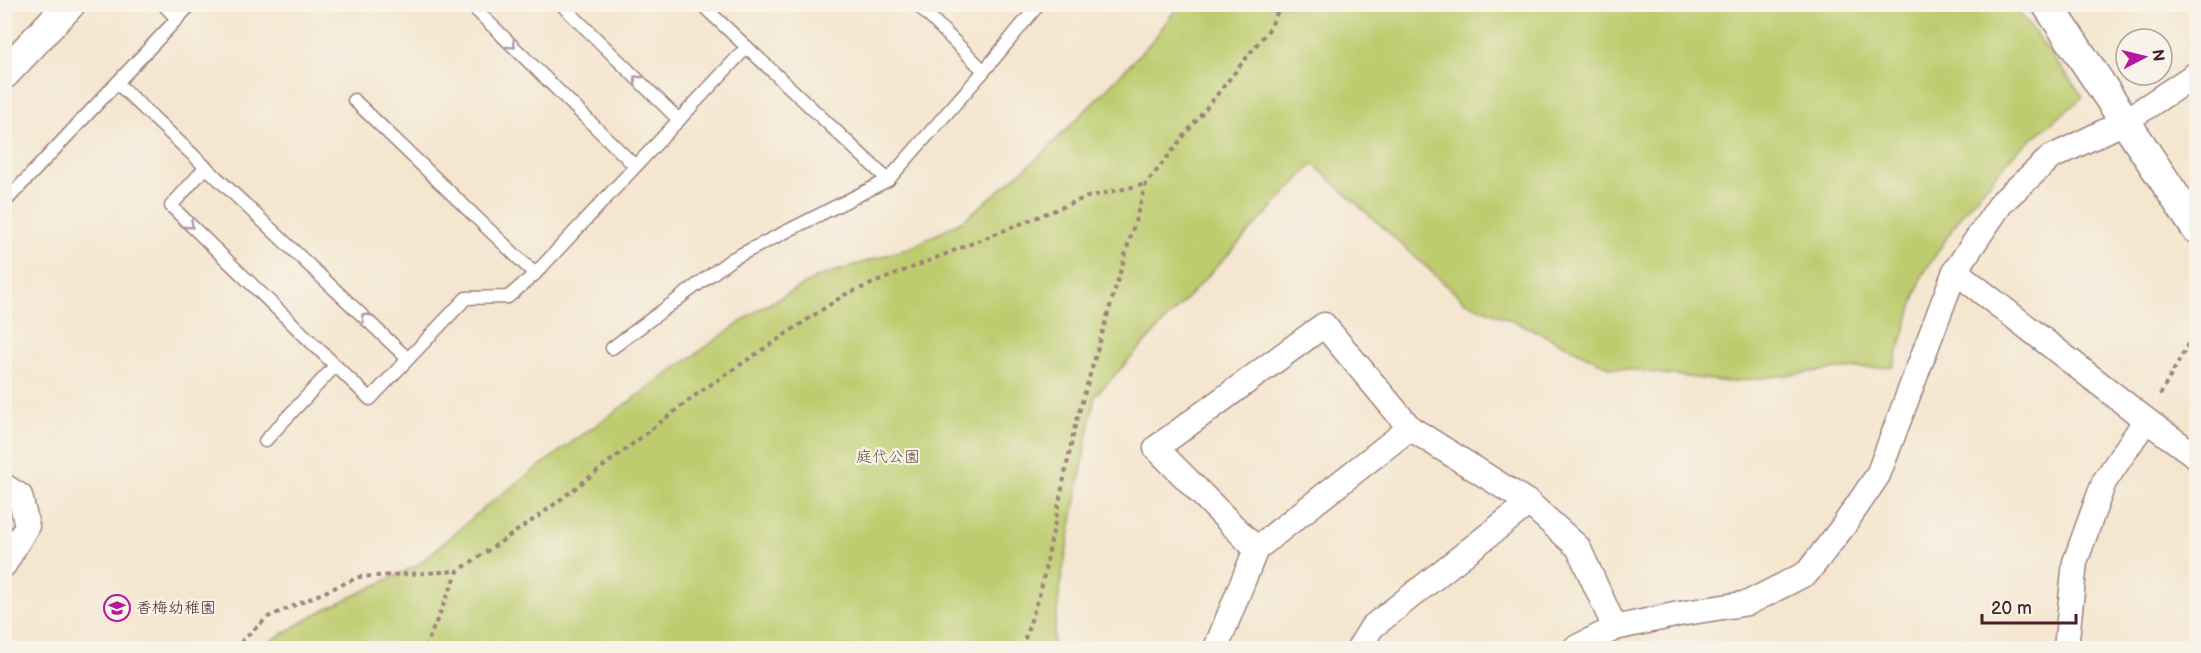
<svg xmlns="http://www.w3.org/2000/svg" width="2201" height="653" viewBox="0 0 2201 653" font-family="'Balsamiq Sans','Klee One',sans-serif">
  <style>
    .green { fill: #bdcc6e; stroke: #84764c; stroke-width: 1.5 }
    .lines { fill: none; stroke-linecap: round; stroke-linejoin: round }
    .service-casing { stroke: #9f827d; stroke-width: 15 }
    .minor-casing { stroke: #9f827d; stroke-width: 27 }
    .tertiary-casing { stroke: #9f827d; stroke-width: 33 }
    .path { stroke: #9f827d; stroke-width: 4; stroke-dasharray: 4.5 4.5; stroke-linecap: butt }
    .service { stroke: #fff; stroke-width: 12 }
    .minor { stroke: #fff; stroke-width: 24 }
    .tertiary { stroke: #fff; stroke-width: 30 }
    .oneway { stroke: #ae9aa0 }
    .labels { text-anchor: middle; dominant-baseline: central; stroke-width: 4.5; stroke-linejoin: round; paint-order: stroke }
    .park-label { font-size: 16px; fill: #674a3c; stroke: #f7f3e8 }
    .poi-label { font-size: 16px; fill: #4a1f2b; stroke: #f7f3e8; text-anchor: start }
  </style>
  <rect width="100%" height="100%" fill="#f7f3e8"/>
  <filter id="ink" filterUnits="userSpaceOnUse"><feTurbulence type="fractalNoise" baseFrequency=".0167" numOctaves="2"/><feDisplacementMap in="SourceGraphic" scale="12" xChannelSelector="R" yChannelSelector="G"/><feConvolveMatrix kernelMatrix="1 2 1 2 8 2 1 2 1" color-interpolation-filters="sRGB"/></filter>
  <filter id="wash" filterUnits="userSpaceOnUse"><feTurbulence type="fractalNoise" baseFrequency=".008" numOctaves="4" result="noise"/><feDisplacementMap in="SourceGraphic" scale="24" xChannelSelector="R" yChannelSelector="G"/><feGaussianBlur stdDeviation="1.35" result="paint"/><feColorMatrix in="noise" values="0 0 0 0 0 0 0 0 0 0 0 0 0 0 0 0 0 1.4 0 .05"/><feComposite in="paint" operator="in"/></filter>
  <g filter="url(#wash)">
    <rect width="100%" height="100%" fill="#f4e6cf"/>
    <path class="green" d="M1179 5H2014L2083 97 2015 153 1962 214 1922 276 1893 367 1837 369 1728 382 1609 367 1532 329 1464 301 1313 164 1095 396 1062 575 1052 648H259L320 612 418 565 485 507 564 448 758 310 818 277 912 247 965 219 1039 157 1103 93 1153 40Z"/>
  </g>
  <g filter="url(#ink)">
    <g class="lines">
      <defs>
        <g id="service">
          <path d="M163 4 177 19"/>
          <path d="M470 4 635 166"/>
          <path d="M561 4 679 120"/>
          <path d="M701 4 888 180 984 71"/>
          <path d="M917 4 984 71 1039 4"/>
          <path d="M117 83 407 358"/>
          <path d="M354 100 535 274"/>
          <path d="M206 167 171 206 370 399 466 298 508 297 535 274 747 47"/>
          <path d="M4 203 191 4"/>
          <path d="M612 348 732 259 888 180"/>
          <path d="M265 441 335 366"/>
        </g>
        <g id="minor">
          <path d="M1955 271 2146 420 2196 456"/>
          <path d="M4 486 20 496 27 526 4 565"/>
          <path d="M1256 549 1156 448 1324 325 1410 428 1529 503 1578 547 1615 628"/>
          <path d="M1216 648 1256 549 1410 428"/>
          <path d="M1359 648 1372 627 1529 503"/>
          <path d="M1575 648 1615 628 1679 614 1748 603 1807 573 1842 528 1878 475 1955 271 2002 202 2050 158 2124 122 2196 74"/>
          <path d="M2066 648 2075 562 2104 482 2146 420"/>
        </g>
        <g id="tertiary">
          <path d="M2047 4 2196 228"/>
          <path d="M4 74 70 4"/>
        </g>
      </defs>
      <use href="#service" class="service-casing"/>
      <use href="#minor" class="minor-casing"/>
      <use href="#tertiary" class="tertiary-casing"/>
      <g class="path">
        <path d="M2160 395 2196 330"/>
        <path d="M234 648 268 617 359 577 458 571"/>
        <path d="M425 648 458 571 543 513 701 391 844 295 1087 197 1146 184"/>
        <path d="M1022 648 1041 589 1075 426 1146 184 1270 28 1281 4"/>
      </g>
      <use href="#service" class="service"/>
      <use href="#minor" class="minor"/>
      <use href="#tertiary" class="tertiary"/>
    </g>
    <defs><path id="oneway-chevron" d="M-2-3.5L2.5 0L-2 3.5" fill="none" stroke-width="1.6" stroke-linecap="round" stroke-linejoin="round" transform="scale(1.5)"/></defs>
    <g class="oneway">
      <use href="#oneway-chevron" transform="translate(512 45) rotate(44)"/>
      <use href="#oneway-chevron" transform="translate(637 79) rotate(-136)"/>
      <use href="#oneway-chevron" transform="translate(190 225) rotate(44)"/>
      <use href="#oneway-chevron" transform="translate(365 317) rotate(-137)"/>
    </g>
  </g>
  <defs>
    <symbol id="school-ring" viewBox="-11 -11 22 22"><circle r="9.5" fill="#f7f3e8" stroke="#b5179e" stroke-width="1.5"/><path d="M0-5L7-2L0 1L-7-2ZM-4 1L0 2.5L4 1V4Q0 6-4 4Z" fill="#b5179e"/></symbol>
  </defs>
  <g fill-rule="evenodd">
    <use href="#school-ring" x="102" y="593" width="30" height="30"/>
  </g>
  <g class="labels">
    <g class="park-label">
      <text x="888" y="457">庭代公園</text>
    </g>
    <g class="poi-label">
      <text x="136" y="608">香梅幼稚園</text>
    </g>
  </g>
  <rect width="2201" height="653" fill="none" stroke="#f7f3e8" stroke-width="24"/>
  <g transform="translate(2144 57) rotate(83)"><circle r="28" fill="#f7f3e8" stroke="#b29e9c" stroke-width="1.5"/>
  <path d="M0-4.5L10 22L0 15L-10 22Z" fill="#b5179e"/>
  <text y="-9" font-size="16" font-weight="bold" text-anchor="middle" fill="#4a1f2b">N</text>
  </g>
  <path d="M1982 614v9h94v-9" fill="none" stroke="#4a1f2b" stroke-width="3"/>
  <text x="1991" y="614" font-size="18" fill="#4a1f2b" stroke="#f7f3e8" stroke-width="4.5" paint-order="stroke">20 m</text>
</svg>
